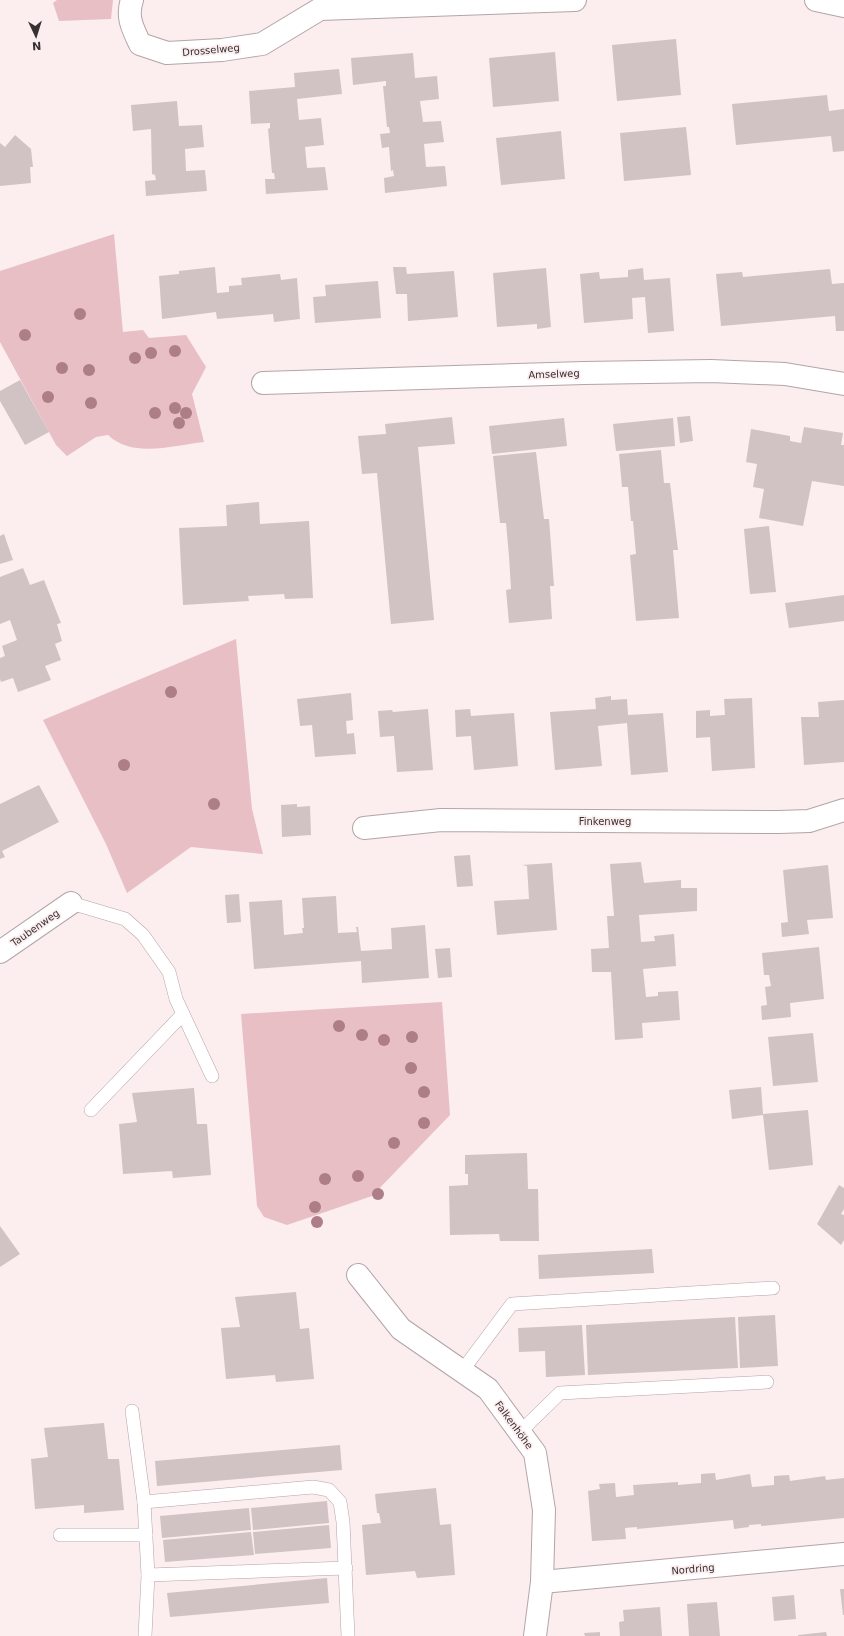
<svg xmlns="http://www.w3.org/2000/svg" width="844" height="1636" viewBox="0 0 844 1636" font-family="'DejaVu Sans',sans-serif">
  <style>
    .green { fill: #e8bfc4 }
    .building { fill: #d1c2c4 }
    .lines { fill: none; stroke-linecap: round; stroke-linejoin: round }
    .lane-casing { stroke: #b3a5a7; stroke-width: 14 }
    .street-casing { stroke: #b3a5a7; stroke-width: 24 }
    .lane { stroke: #fff; stroke-width: 13 }
    .street { stroke: #fff; stroke-width: 22 }
    .tree { fill: #ad7d88 }
    .labels { text-anchor: middle; dominant-baseline: central; stroke-width: 3.5; stroke-linejoin: round; paint-order: stroke }
    .street-label { font-size: 10px; fill: #373132; stroke: #fcedef }
  </style>
  <rect width="100%" height="100%" fill="#fcedef"/>
  <g class="green">
    <path d="M57 0H113L111 19 59 21 53 3Z"/>
    <path d="M114 234 123 332 143 330 149 338 186 335 206 367 192 394 204 442C174 445 133 459 108 435L96 437 67 456 56 445 0 342V271Z"/>
    <path d="M236 639 252 809 263 854 191 847 127 893 106 844 43 720Z"/>
    <path d="M442 1002 450 1115 372 1196 287 1225 264 1217 257 1206 241 1014Z"/>
  </g>
  <g class="building">
    <path d="M676 39 681 95 617 101 612 45Z"/>
    <path d="M555 52 559 101 493 107 489 58Z"/>
    <path d="M413 53 415 78 437 76 439 99 420 101 423 122 441 121 444 142 424 144 426 167 445 166 447 186 385 193 384 178 394 176 393 170 391 171 389 147 382 148 380 134 390 133 389 127H387L383 86H386V81L353 85 351 58Z"/>
    <path d="M339 69 342 94 297 99 299 120 321 118 324 145 305 147 307 168 325 167 328 190 266 194 265 179H275L274 173H272L268 129 270 128V123L251 124 249 91 295 87 294 73Z"/>
    <path d="M827 95 829 111 844 109V151L833 152 831 136 736 145 732 104Z"/>
    <path d="M177 101 179 126 202 125 204 147 185 149 186 171 205 170 207 191 146 196 145 181 156 180 155 175 152 174 151 129 133 131 131 105Z"/>
    <path d="M686 127 691 175 624 181 620 133Z"/>
    <path d="M561 131 565 179 501 185 496 138Z"/>
    <path d="M15 135 31 149 33 167H30L31 183 0 186V143L5 147Z"/>
    <path d="M215 267 217 293 229 292V286L242 285 241 278 280 274 281 280 297 278 300 319 274 322 273 314 217 319 216 312 162 319 159 276 179 274V271Z"/>
    <path d="M393 267H406L407 274 454 271 458 317 408 321 407 294H396Z"/>
    <path d="M546 268 551 327 537 329V324L497 327 493 273Z"/>
    <path d="M643 268 644 280 670 278 674 331 648 333 645 297 632 298 633 319 584 323 580 274 599 272 600 279 628 277V270Z"/>
    <path d="M830 269 832 284 844 283V331H836L835 316 721 326 716 274 742 272 743 277Z"/>
    <path d="M378 281 381 318 315 323 313 297 326 296 325 285Z"/>
    <path d="M20 380 49 432 25 445 0 401V391Z"/>
    <path d="M690 416 693 441 680 443 677 417Z"/>
    <path d="M452 417 455 444 418 447 434 620 391 624 377 473 362 474 358 436 386 434 385 424Z"/>
    <path d="M564 418 567 446 492 454 489 426Z"/>
    <path d="M673 418 675 446 616 451 613 424Z"/>
    <path d="M804 427 843 433 841 445H844V486L812 481 803 526 759 518 764 489 753 487 757 464 746 462 751 429 790 436V441L801 443Z"/>
    <path d="M661 450 664 483H670L678 550H673L679 618 636 621 630 555 636 554 633 521H631L628 487H622L619 454Z"/>
    <path d="M536 452 544 519H549L554 586H550L552 619 509 623 506 590 511 589 509 556 506 523H500L493 456Z"/>
    <path d="M259 502 260 524 309 521 313 598 285 599 284 594 248 596 249 601 183 605 179 528 227 526 226 505Z"/>
    <path d="M769 526 776 592 750 594 744 529Z"/>
    <path d="M4 534 13 560 0 564V536Z"/>
    <path d="M23 568 30 585 44 580 61 623 57 624 62 641 55 644 61 660 45 666 51 680 18 692 13 678 1 682 0 679V658L5 656 2 646 17 640 10 620 0 624V577Z"/>
    <path d="M844 595V621L789 628 785 603Z"/>
    <path d="M351 693 353 720 346 721 347 734 354 733 356 754 315 757 312 725 300 726 297 699Z"/>
    <path d="M611 696V700L627 699 628 715 663 713 668 772 631 775 627 723 598 726 602 766 555 770 550 712 596 709 595 698Z"/>
    <path d="M752 698 755 768 712 771 710 737 696 738V711L710 710V716L725 715 724 699Z"/>
    <path d="M844 700V762L804 765 801 717H819L818 702Z"/>
    <path d="M428 709 433 770 397 772 394 736 380 737 378 711 392 710 393 712Z"/>
    <path d="M470 709 471 716 514 713 518 766 474 770 471 736 456 737 455 710Z"/>
    <path d="M39 785 59 822 2 851 5 857 0 859V804Z"/>
    <path d="M297 804V807L310 806 311 835 282 837 281 805Z"/>
    <path d="M470 855 473 886 457 887 454 856Z"/>
    <path d="M641 862 644 883 681 880V888H697V911L639 915 641 942 655 941 654 936 674 934 676 966 643 969 646 997 658 996V992L678 991 680 1020 642 1023 643 1038 615 1040 611 972H592L591 949 609 948 607 916H614L610 864Z"/>
    <path d="M552 863 557 930 497 935 494 901 529 899 527 866 522 865Z"/>
    <path d="M828 865 833 918 807 920 809 934 782 937 781 923 788 922 783 870Z"/>
    <path d="M239 894 241 922 227 923 225 895Z"/>
    <path d="M336 896 338 933 357 932 356 927H358L361 951 392 949 391 928 425 925 429 978 362 983 361 961 254 969 249 902 282 900 284 935 303 933 302 928H304L302 898Z"/>
    <path d="M819 947 824 999 790 1003 791 1017 762 1020 761 1006 767 1005 765 987 771 986 769 975H764L762 953Z"/>
    <path d="M450 948 452 977 438 978 435 949Z"/>
    <path d="M813 1033 818 1082 773 1086 768 1037Z"/>
    <path d="M761 1087 763 1114 808 1110 813 1165 769 1170 763 1115 732 1119 729 1090Z"/>
    <path d="M194 1088 197 1124H207L211 1175 173 1178 172 1171 123 1174 119 1124 137 1122 132 1093Z"/>
    <path d="M527 1153 528 1189H538L539 1241H500L499 1234 450 1235 449 1186 468 1185V1174H465V1155Z"/>
    <path d="M839 1185 844 1188V1209L841 1214 844 1215V1240L841 1245 817 1224Z"/>
    <path d="M0 1226 20 1254 0 1267Z"/>
    <path d="M652 1249 654 1273 539 1279 538 1255Z"/>
    <path d="M296 1292 300 1329 309 1328 314 1379 276 1382 275 1375 226 1379 221 1328 240 1327 235 1297Z"/>
    <path d="M775 1315 778 1366 740 1368 738 1317Z"/>
    <path d="M735 1317 738 1368 588 1375 586 1325Z"/>
    <path d="M582 1325 585 1375 546 1377 545 1351 519 1352 518 1328Z"/>
    <path d="M104 1423 108 1459H119L124 1510 84 1513V1505L35 1509 31 1459 48 1457 44 1428Z"/>
    <path d="M340 1445 342 1470 157 1486 155 1461Z"/>
    <path d="M715 1473 716 1480 750 1474 752 1487 774 1485V1476L789 1475 790 1481 825 1476 826 1480 844 1478V1518L761 1526V1524L749 1525V1527L734 1529 733 1520 637 1529V1527L625 1528 626 1539 592 1541 588 1491 600 1489 599 1484 615 1483 616 1497 634 1495 633 1485 678 1482V1485L701 1483V1474Z"/>
    <path d="M436 1488 440 1525 451 1524 455 1575 417 1578 415 1571 366 1575 362 1525 381 1523 379 1513H377L375 1494Z"/>
    <path d="M327 1501 329 1523 253 1530 251 1508Z"/>
    <path d="M249 1508 251 1530 162 1538 160 1516Z"/>
    <path d="M329 1525 331 1548 255 1554 253 1532Z"/>
    <path d="M251 1532 254 1555 165 1562 163 1540Z"/>
    <path d="M327 1578 329 1603 170 1617 167 1593Z"/>
    <path d="M840 1589H844V1615H843Z"/>
    <path d="M794 1595 796 1619 774 1621 772 1597Z"/>
    <path d="M717 1602 720 1636H689L687 1604Z"/>
    <path d="M660 1607 662 1636H620L619 1622 624 1621 623 1610Z"/>
    <path d="M600 1632V1636H585L584 1633Z"/>
    <path d="M826 1632 827 1636H798V1635Z"/>
  </g>
  <g class="lines">
    <defs>
      <g id="lane">
        <path d="M71 903 125 919 143 935 169 972 176 999 212 1076"/>
        <path d="M91 1110 183 1014"/>
        <path d="M462 1371 512 1304 773 1288"/>
        <path d="M132 1411 144 1502 313 1487 329 1490 340 1502 343 1522 348 1636"/>
        <path d="M520 1432 560 1393 767 1382"/>
        <path d="M144 1502 148 1575"/>
        <path d="M60 1535H146"/>
        <path d="M145 1636 148 1575 346 1568"/>
      </g>
      <g id="street">
        <path d="M132 0C126 17 133 29 140 44L167 53 222 50 262 44 320 9 575 0"/>
        <path d="M816 0 844 6"/>
        <path d="M263 383 584 373 711 371 785 374 844 384"/>
        <path d="M364 828 441 820 779 822 809 821 844 810"/>
        <path d="M0 952 71 903"/>
        <path d="M358 1275 401 1329 488 1389 535 1453 544 1510 542 1582 535 1636"/>
        <path d="M542 1582 844 1554"/>
      </g>
    </defs>
    <use href="#lane" class="lane-casing"/>
    <use href="#street" class="street-casing"/>
    <use href="#lane" class="lane"/>
    <use href="#street" class="street"/>
  </g>
  <g class="tree">
    <circle cx="80" cy="314" r="6"/>
    <circle cx="25" cy="335" r="6"/>
    <circle cx="175" cy="351" r="6"/>
    <circle cx="151" cy="353" r="6"/>
    <circle cx="135" cy="358" r="6"/>
    <circle cx="62" cy="368" r="6"/>
    <circle cx="89" cy="370" r="6"/>
    <circle cx="48" cy="397" r="6"/>
    <circle cx="91" cy="403" r="6"/>
    <circle cx="175" cy="408" r="6"/>
    <circle cx="155" cy="413" r="6"/>
    <circle cx="186" cy="413" r="6"/>
    <circle cx="179" cy="423" r="6"/>
    <circle cx="171" cy="692" r="6"/>
    <circle cx="124" cy="765" r="6"/>
    <circle cx="214" cy="804" r="6"/>
    <circle cx="339" cy="1026" r="6"/>
    <circle cx="362" cy="1035" r="6"/>
    <circle cx="412" cy="1037" r="6"/>
    <circle cx="384" cy="1040" r="6"/>
    <circle cx="411" cy="1068" r="6"/>
    <circle cx="424" cy="1092" r="6"/>
    <circle cx="424" cy="1123" r="6"/>
    <circle cx="394" cy="1143" r="6"/>
    <circle cx="358" cy="1176" r="6"/>
    <circle cx="325" cy="1179" r="6"/>
    <circle cx="378" cy="1194" r="6"/>
    <circle cx="315" cy="1207" r="6"/>
    <circle cx="317" cy="1222" r="6"/>
  </g>
  <g class="labels">
    <g class="street-label">
      <text transform="translate(211 50) rotate(-5)">Drosselweg</text>
      <text transform="translate(554 374) rotate(-2)">Amselweg</text>
      <text x="605" y="821">Finkenweg</text>
      <text transform="translate(35 928) rotate(-35)">Taubenweg</text>
      <text transform="translate(514 1425) rotate(54)">Falkenhöhe</text>
      <text transform="translate(693 1569) rotate(-5)">Nordring</text>
    </g>
  </g>
  <g transform="translate(36 36) rotate(176)" stroke="#fcedef" stroke-width="3" paint-order="stroke">
  <path d="M0-3L7 15L0 10L-7 15Z" fill="#373132"/>
  <text y="-6" font-size="11" font-weight="bold" text-anchor="middle" fill="#373132">N</text>
  </g>
</svg>
